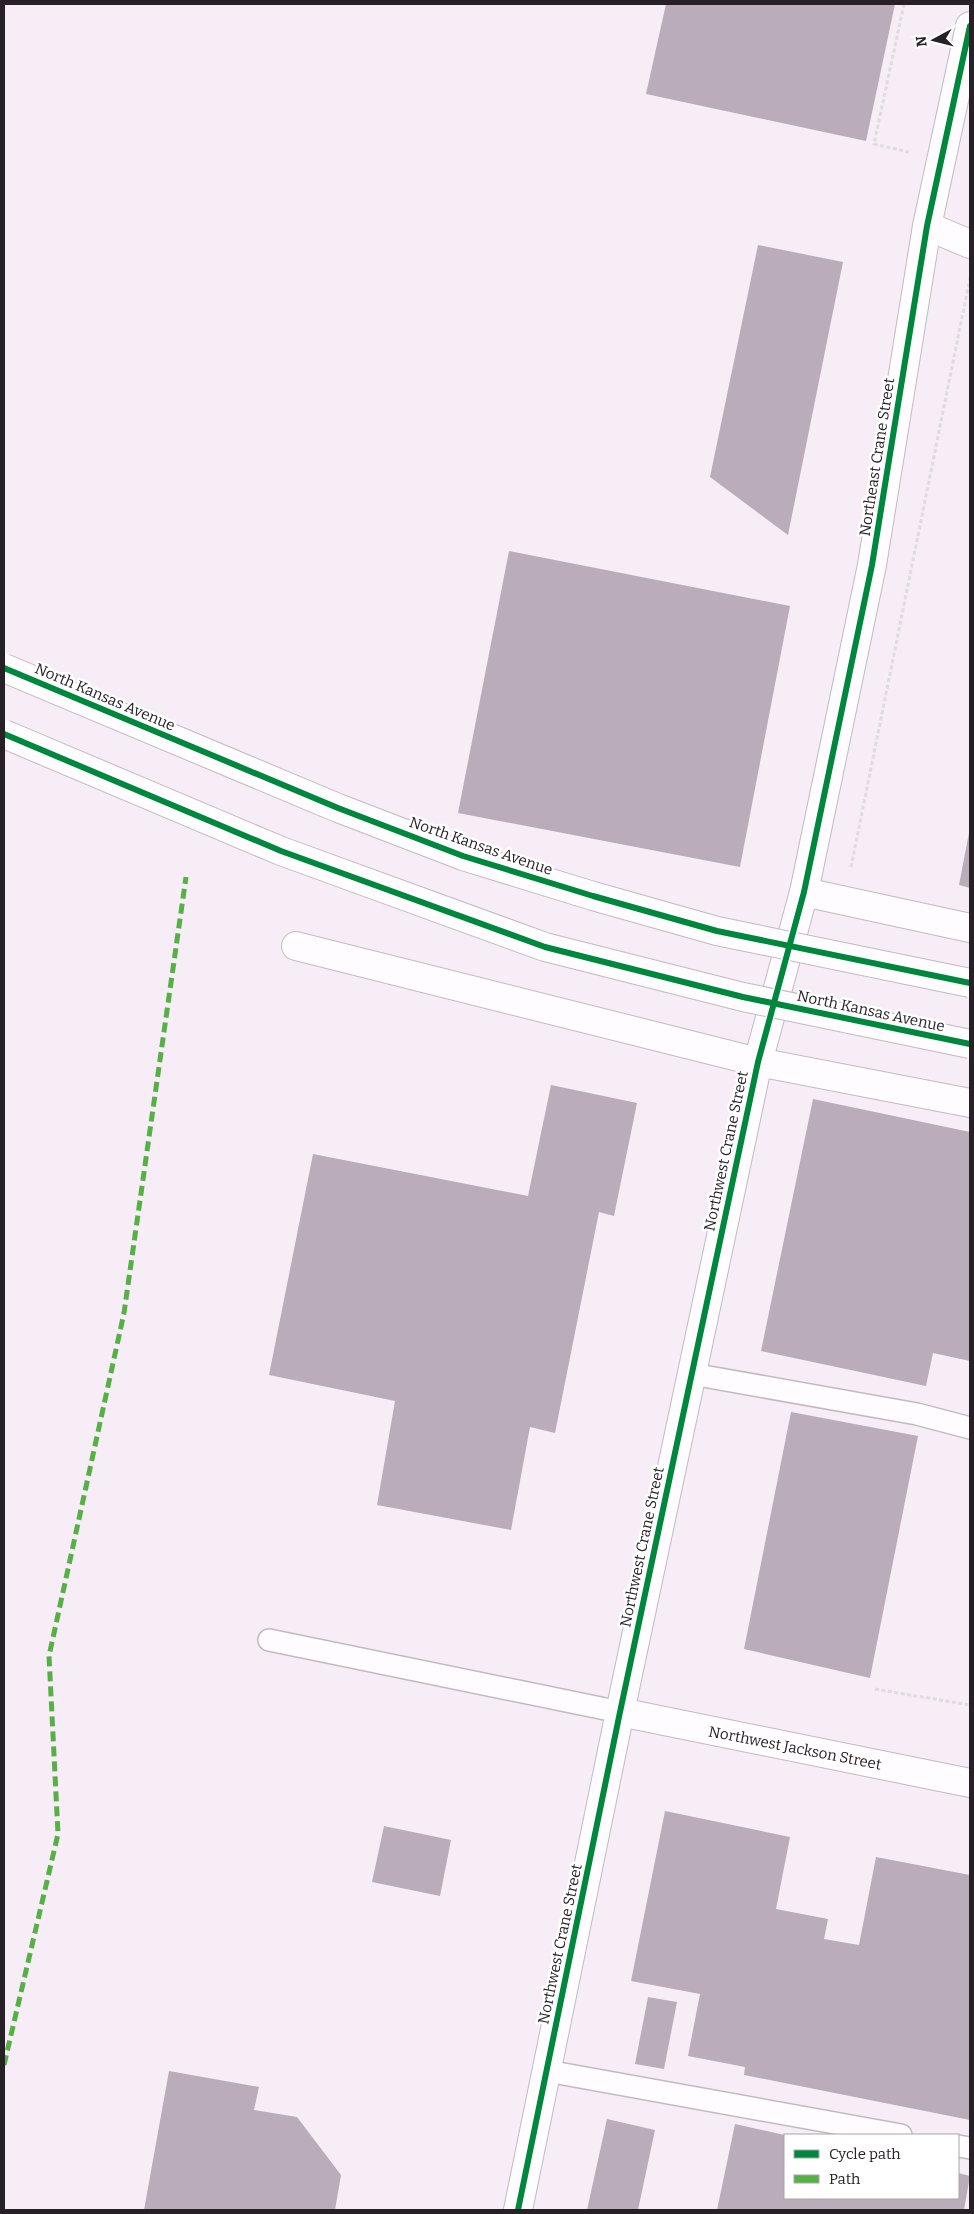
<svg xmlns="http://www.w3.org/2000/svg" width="974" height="2214" viewBox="0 0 974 2214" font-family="Bitter,serif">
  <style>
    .building { fill: #baadb9 }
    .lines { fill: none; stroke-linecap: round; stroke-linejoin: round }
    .service-casing { stroke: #c2bac1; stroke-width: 24 }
    .minor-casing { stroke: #c2bac1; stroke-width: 30 }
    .path { stroke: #dfdcdf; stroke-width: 3; stroke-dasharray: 4 2.5; stroke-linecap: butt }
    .service { stroke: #fefcfe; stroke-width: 21 }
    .minor { stroke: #fefcfe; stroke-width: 28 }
    .secondary-bridge-casing { stroke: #c2bac1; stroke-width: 30; stroke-linecap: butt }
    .secondary-bridge { stroke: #fefcfe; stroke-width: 28 }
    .quiet { stroke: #56b145; stroke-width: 5; stroke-dasharray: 10 5; stroke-linecap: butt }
    .cycleway-casing { stroke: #fff; stroke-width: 9 }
    .cycleway { stroke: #00873e; stroke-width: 6 }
    .labels { text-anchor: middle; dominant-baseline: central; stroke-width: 5; stroke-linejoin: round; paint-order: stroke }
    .street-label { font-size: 15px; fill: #272026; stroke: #fff }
  </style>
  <rect width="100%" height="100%" fill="#f7edf6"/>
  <g class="building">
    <path d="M666 4H895L866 141 646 94Z"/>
    <path d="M758 245 843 262 788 535 710 477Z"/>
    <path d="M509 551 790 606 740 867 458 813Z"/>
    <path d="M969 833H970V888L959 885Z"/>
    <path d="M551 1085 637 1103 614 1216 599 1212 555 1433 530 1427 511 1530 377 1505 395 1401 269 1375 313 1154 528 1196Z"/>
    <path d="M813 1099 970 1132V1361L933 1353 926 1386 761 1351Z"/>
    <path d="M791 1412 918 1436 870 1678 744 1649Z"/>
    <path d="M665 1811 790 1837 776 1909 828 1919 824 1939 859 1945 876 1857 970 1875V2120L744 2075 745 2067 688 2056 700 1994 631 1981Z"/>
    <path d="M384 1826 451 1840 440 1896 372 1882Z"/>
    <path d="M648 1997 677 2002 664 2069 635 2064Z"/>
    <path d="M169 2071 259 2087 254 2110 297 2117 341 2175 335 2210H144Z"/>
    <path d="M607 2119 655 2130 638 2210H587Z"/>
    <path d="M735 2124 785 2135V2198H958V2173L970 2176 964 2210H717Z"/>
  </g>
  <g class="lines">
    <defs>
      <g id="service">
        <path d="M692 1374 917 1414 970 1428"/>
        <path d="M269 1640 620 1712"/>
        <path d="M547 2071 901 2135"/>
        <path d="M958 2146 970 2148"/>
      </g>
      <g id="minor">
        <path d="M927 226 970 244"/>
        <path d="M804 892 970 928"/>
        <path d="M296 946 758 1062 970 1103"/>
        <path d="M620 1712 970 1783"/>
        <path d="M518 2210 620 1712 758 1062 804 892 872 565 927 226 970 26"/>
      </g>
    </defs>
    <use href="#service" class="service-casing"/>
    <use href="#minor" class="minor-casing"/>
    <g class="path">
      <path d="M904 4 874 144 909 152"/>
      <path d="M851 867 970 278"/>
      <path d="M875 1689 970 1705"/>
    </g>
    <use href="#service" class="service"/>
    <use href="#minor" class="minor"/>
    <defs>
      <g id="secondary-bridge">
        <path d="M4 668 338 808 463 856 593 896 717 931 970 983"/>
        <path d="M4 734 281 851 545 947 743 997 970 1044"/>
      </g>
    </defs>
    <use href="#secondary-bridge" class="secondary-bridge-casing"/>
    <use href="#secondary-bridge" class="secondary-bridge"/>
    <path class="quiet" d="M4 2065 58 1834 49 1656 124 1313 186 877"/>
    <defs>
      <g id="cycleway">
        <path d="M4 668 338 808 463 856 593 896 717 931 970 983"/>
        <path d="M4 734 281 851 545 947 743 997 970 1044"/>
        <path d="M518 2210 620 1712 758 1062 804 892 872 565 927 226 970 26"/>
      </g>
    </defs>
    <use href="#cycleway" class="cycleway-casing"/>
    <use href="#cycleway" class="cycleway"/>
  </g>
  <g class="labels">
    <g class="street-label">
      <text transform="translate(877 457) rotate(-81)">Northeast Crane Street</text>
      <text transform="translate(105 697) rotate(23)">North Kansas Avenue</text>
      <text transform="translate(481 846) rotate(19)">North Kansas Avenue</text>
      <text transform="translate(871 1011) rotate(12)">North Kansas Avenue</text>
      <text transform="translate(726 1151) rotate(-78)">Northwest Crane Street</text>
      <text transform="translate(642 1547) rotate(-78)">Northwest Crane Street</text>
      <text transform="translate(795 1748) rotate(11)">Northwest Jackson Street</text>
      <text transform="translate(560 1944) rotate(-78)">Northwest Crane Street</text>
    </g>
  </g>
  <rect width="974" height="2214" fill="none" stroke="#272026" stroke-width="10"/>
  <rect x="784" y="2134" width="175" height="65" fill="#ffffff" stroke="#a9a6a8"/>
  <rect x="794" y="2150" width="25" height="8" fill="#00873e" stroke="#a9a6a8"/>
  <text x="829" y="2159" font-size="15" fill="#272026">Cycle path</text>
  <rect x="794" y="2175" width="25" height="8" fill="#56b145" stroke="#a9a6a8"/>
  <text x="829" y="2184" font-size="15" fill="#272026">Path</text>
  <g transform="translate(934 40) rotate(263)" stroke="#ffffff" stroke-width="4" paint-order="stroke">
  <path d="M0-4L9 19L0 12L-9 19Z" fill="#272026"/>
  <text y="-8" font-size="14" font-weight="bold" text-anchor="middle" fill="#272026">N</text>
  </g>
</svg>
